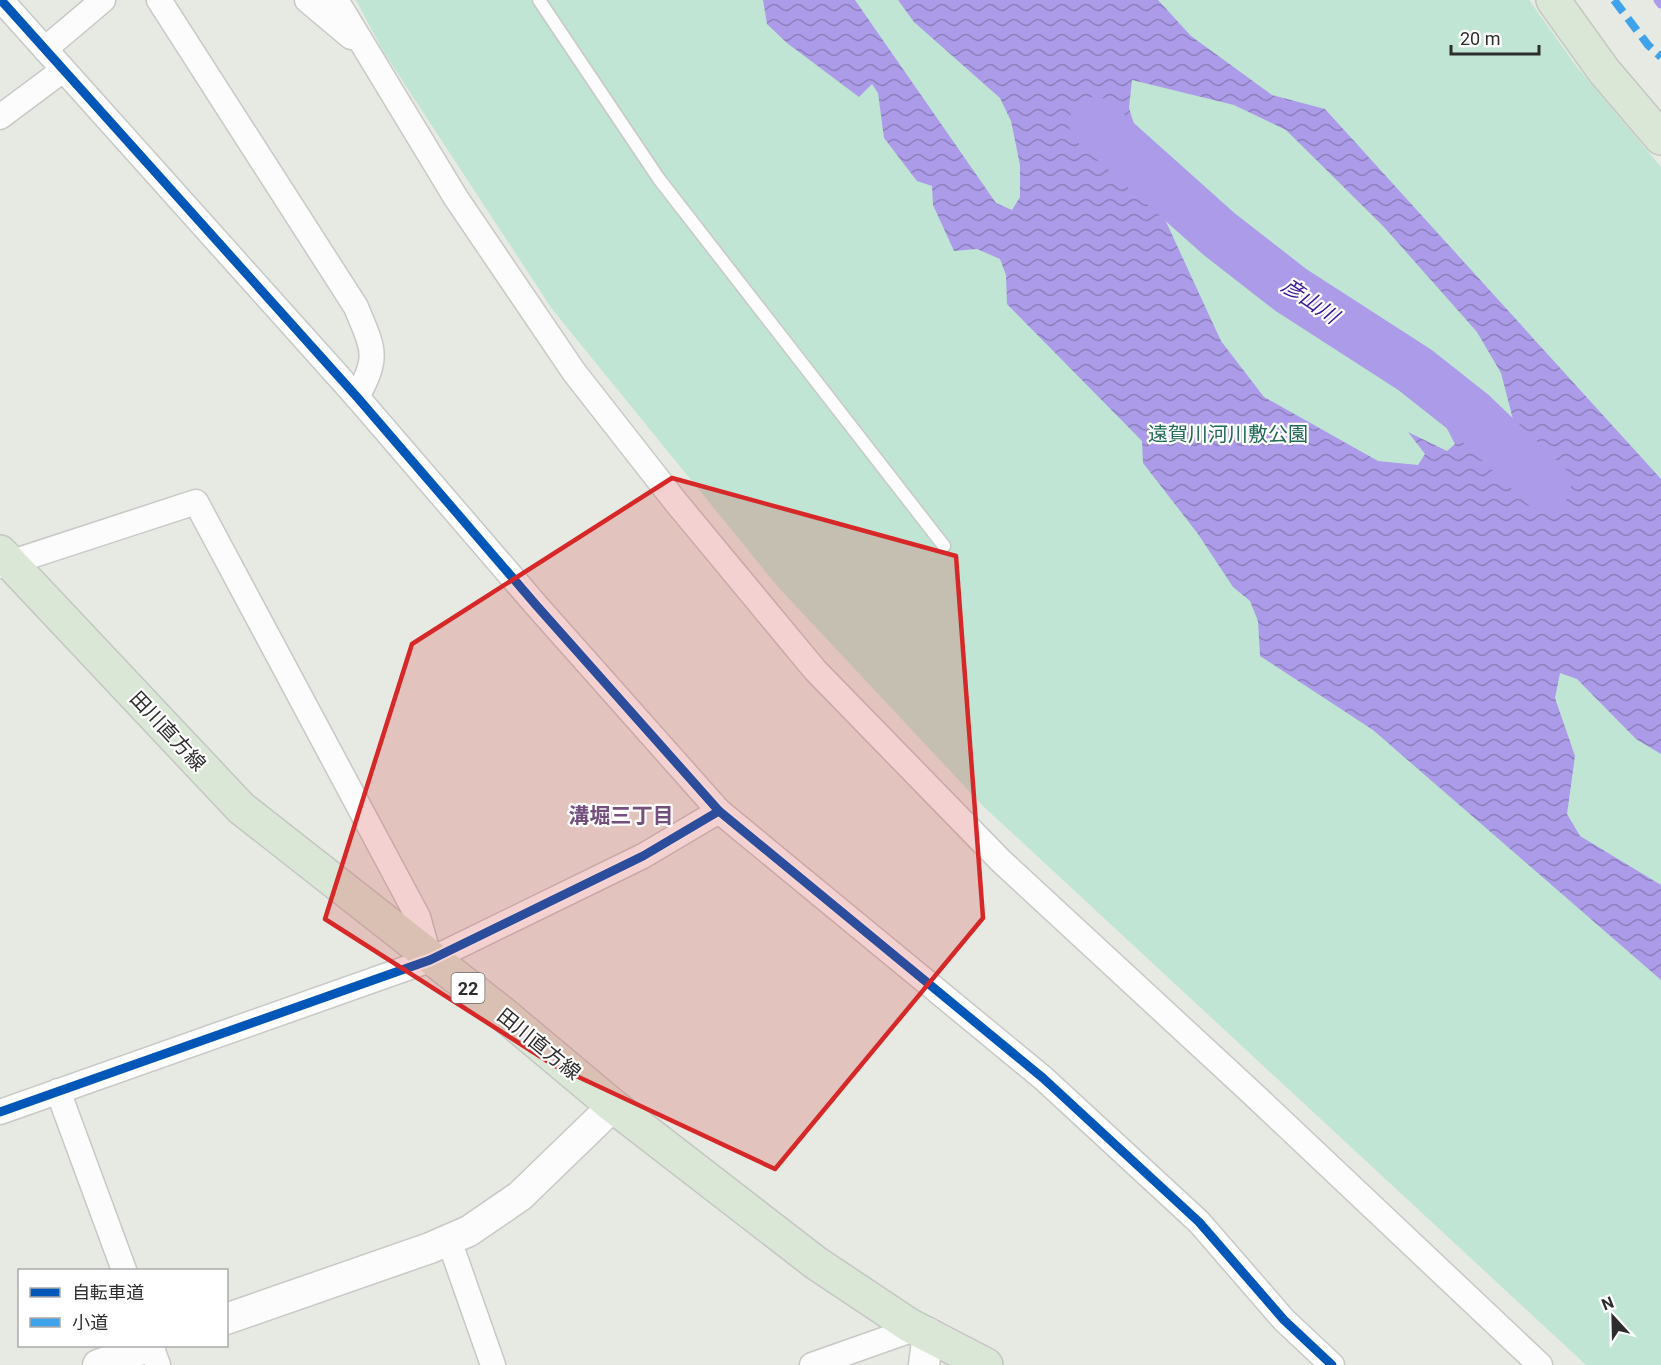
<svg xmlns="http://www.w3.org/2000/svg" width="1661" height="1365" viewBox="0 0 1661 1365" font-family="Roboto,'Noto Sans JP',sans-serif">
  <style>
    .grass { fill: #c0e5d4 }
    .water { fill: url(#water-waves); fill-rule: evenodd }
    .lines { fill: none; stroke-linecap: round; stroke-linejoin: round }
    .stream { stroke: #ab9be8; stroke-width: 9 }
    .river { stroke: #ab9be8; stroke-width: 52 }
    .service-casing { stroke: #c8c8c7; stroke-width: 15 }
    .minor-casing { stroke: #c8c8c7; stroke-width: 27 }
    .tertiary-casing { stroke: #c8c8c7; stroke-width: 33 }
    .primary-casing { stroke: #c4c6c3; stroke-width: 36 }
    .service { stroke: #fbfcfb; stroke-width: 12 }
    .minor { stroke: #fbfcfb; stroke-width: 24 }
    .tertiary { stroke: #fbfcfb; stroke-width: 30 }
    .primary { stroke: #dbe7d6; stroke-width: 33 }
    .quiet { stroke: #3ea3eb; stroke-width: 8; stroke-dasharray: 15 8; stroke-linecap: butt }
    .cycleway-casing { stroke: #fff; stroke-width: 13 }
    .cycleway { stroke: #0057b8; stroke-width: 9 }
    .marked { fill: #d62828; fill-opacity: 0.2; stroke: #d62828; stroke-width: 4.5; stroke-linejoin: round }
    .labels { text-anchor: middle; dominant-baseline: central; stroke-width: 4.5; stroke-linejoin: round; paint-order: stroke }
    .shield { fill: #fff; stroke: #6c6c6c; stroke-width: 1.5 }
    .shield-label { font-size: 18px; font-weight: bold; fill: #2d2d2d }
    .park-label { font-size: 20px; fill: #1f6855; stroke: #fff }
    .street-label { font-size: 20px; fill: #2d2d2d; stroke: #fff }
    .water-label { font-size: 21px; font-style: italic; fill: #3c1499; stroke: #fff }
    .neighbourhood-label { font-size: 21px; font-weight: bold; fill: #724f7c; stroke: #fff }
  </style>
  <defs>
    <pattern id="water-waves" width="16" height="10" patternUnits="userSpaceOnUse" patternTransform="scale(1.5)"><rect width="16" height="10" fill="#ab9be8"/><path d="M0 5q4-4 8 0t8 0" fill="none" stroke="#8c7fbc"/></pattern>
  </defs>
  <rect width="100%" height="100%" fill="#e7eae3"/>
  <path class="grass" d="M356 0H1529L1577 67 1661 167V1365H1586L983 806 778 587 552 309 383 51Z"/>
  <path class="water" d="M763 0H855L996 203 1012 210 1020 197V165L1011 121 1000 98 914 22 898 0H1158L1191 36 1272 95 1325 109 1661 479V754L1636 739 1577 679 1560 673 1555 698 1575 756 1567 814 1580 836 1661 885V980L1373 730 1260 656 1258 621 1250 601 1233 587 1198 534 1143 463 1142 441 1007 304 1006 275 1000 259 977 249 954 251 933 205 932 186 917 181 884 138 878 93 872 84 859 97 787 43 767 24ZM1132 80 1234 105 1286 130 1384 227 1477 332 1501 373 1517 435 1474 434 1442 419 1455 444 1447 451 1408 432 1425 454 1418 465 1378 461 1264 397 1221 341 1162 213 1129 108Z"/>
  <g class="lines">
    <path class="stream" d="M1658 0 1661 4"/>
    <path class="river" d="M1095 123 1219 234 1291 290 1415 370 1472 415 1545 485"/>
    <defs>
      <path id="service" d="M539 0 659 179 944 546"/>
      <g id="minor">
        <path d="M1 0 357 397 536 605 719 811 1043 1078 1199 1222 1284 1320 1332 1365"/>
        <path d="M159 0 356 307C373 349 380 355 357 397"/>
        <path d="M307 0 351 37"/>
        <path d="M336 0 456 198 574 372 675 501 815 670 1001 861 1253 1094 1540 1365"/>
        <path d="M45 49 103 0"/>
        <path d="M0 117 63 70"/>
        <path d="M0 566 196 502 418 917 430 960"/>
        <path d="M58 1091 124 1270"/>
        <path d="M0 1112 430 960 643 856 719 811"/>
        <path d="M449 1240 493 1365"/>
        <path d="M151 1346 158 1365"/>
        <path d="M812 1365 917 1328"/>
      </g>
      <g id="tertiary">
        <path d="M226 1319 430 1248 469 1231 520 1196 613 1106"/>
        <path d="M98 1365 150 1346"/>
        <path d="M924 1365 928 1333"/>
      </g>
      <g id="primary">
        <path d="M1553 0 1604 71 1661 138"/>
        <path d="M0 552 241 808 502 1013 613 1106 816 1263 909 1325 986 1365"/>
      </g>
    </defs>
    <use href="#service" class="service-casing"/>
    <use href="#minor" class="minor-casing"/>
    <use href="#tertiary" class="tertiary-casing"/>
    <use href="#primary" class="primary-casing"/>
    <use href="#service" class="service"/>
    <use href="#minor" class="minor"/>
    <use href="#tertiary" class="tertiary"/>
    <use href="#primary" class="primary"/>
    <path class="quiet" d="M1614 0 1648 45 1661 57"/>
    <defs>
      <g id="cycleway">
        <path d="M1 0 357 397 536 605 719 811 1043 1078 1199 1222 1284 1320 1332 1365"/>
        <path d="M0 1112 430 960 643 856 719 811"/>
      </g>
    </defs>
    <use href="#cycleway" class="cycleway-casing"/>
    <use href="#cycleway" class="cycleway"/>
  </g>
  <path class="marked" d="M672 478 956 556 983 918 775 1169 555 1066 325 919 412 644Z"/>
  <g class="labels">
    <rect class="shield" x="451.5" y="973" width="33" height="30" rx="4.5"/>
    <g class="shield-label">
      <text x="468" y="988">22</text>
    </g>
    <g class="park-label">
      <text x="1228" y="434">遠賀川河川敷公園</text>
    </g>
    <g class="street-label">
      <text transform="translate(168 731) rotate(47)">田川直方線</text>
      <text transform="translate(539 1044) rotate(39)">田川直方線</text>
    </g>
    <g class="water-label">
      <text transform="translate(1310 301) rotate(34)">彦山川</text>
    </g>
    <g class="neighbourhood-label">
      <text x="621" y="816">溝堀三丁目</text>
    </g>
  </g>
  <rect x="18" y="1269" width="210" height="78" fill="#ffffff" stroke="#ababab" stroke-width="1.5"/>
  <rect x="30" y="1288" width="30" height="9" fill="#0057b8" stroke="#ababab" stroke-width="1.5"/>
  <text x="72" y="1299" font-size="18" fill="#2d2d2d">自転車道</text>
  <rect x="30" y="1318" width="30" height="9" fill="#3ea3eb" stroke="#ababab" stroke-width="1.5"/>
  <text x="72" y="1329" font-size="18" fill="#2d2d2d">小道</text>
  <g transform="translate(1613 1317) rotate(338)" stroke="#ffffff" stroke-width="4.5" paint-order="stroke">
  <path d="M0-4.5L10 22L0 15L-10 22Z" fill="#2d2d2d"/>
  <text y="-9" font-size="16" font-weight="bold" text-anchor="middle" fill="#2d2d2d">N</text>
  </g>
  <path d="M1451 45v9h88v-9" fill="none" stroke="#2d2d2d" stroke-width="3"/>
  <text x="1460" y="45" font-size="18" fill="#2d2d2d" stroke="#ffffff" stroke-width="4.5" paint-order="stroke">20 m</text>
</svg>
